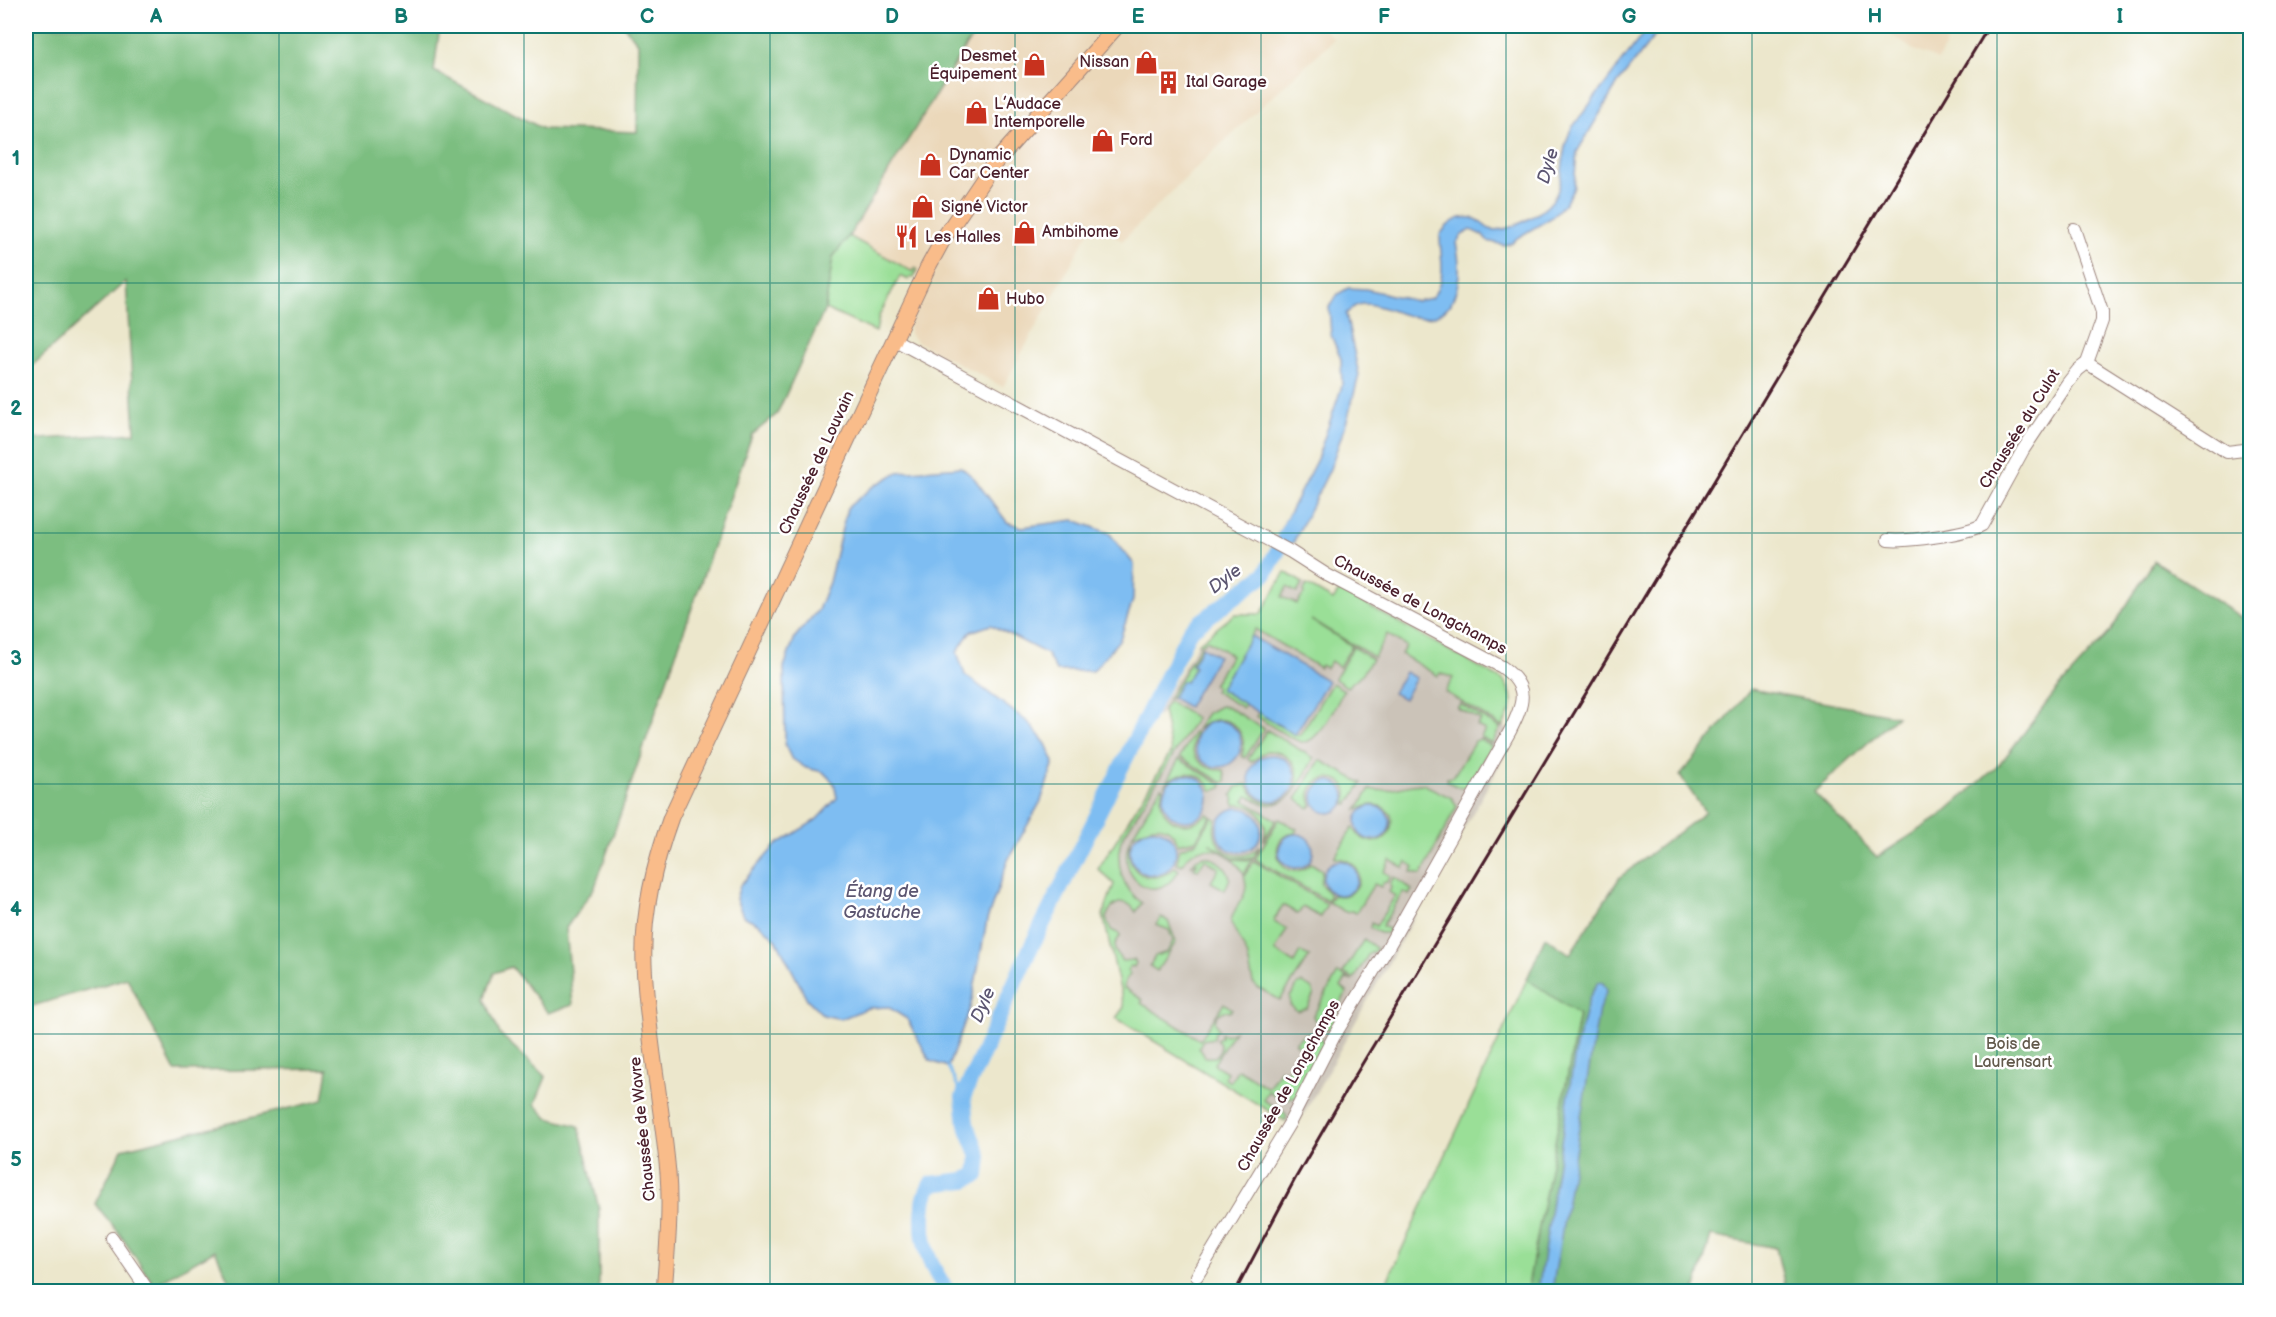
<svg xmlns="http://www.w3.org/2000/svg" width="2276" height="1317" viewBox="0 0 2276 1317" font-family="'Balsamiq Sans',sans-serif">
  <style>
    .built { fill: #ebd8ba }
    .industrial { fill: #cbc3b8 }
    .green { fill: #9adf97; stroke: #727f61; stroke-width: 1.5 }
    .forest { fill: #7bbe80; stroke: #626e56; stroke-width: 1.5 }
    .water { fill: #7ebdf2; stroke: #646e8e; stroke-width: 1.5 }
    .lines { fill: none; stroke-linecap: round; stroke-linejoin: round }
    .stream { stroke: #7ebdf2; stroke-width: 3 }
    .river { stroke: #7ebdf2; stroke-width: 16 }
    .minor-casing { stroke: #9b837c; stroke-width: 14 }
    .major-casing { stroke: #9b837c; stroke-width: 17 }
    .minor { stroke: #fff; stroke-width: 12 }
    .major { stroke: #f9bc8a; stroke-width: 15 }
    .rail { stroke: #4a1f2b; stroke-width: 3 }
    .grid { fill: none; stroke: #0f766e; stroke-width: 1.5; stroke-opacity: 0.55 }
    .labels { text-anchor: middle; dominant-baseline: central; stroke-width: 5; stroke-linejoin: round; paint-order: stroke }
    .poi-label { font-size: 16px; fill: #4a1f2b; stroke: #fff; text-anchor: start }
    .street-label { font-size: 16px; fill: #4a1f2b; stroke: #fff }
    .park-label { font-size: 16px; fill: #62594b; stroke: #fff }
    .water-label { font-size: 18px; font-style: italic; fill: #5c5671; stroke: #fff }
    .neatline { fill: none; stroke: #0f766e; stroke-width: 2 }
    .grid-label { font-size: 20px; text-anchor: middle; font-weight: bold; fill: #0f766e }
  </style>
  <rect width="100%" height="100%" fill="#fff"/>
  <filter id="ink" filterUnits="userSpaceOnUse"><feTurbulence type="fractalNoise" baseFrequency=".0167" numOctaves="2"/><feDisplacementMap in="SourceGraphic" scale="12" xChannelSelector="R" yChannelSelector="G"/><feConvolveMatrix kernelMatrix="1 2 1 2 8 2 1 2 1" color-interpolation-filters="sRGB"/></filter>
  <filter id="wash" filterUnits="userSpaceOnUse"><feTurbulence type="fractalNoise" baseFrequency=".008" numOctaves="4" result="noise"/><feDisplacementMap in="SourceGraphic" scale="24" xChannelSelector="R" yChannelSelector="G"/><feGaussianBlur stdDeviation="1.35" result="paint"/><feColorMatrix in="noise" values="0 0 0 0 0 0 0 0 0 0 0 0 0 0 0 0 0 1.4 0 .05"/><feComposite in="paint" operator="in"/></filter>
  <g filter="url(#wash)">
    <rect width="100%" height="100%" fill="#ece7cc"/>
    <g class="built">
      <path d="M983 26H1321L1334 39 1203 161 1122 241 1094 222 1003 387 916 341 910 334 908 324 927 285 913 272 849 236 967 43Z"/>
      <path d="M1878 26H1955L1938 60 1912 49Z"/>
    </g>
    <path class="industrial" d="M1285 572 1333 600 1340 590 1503 680 1511 690 1512 710 1502 726 1517 734 1296 1128 1116 1018 1124 1007 1103 915 1114 884 1098 869 1171 752 1163 711 1159 717 1156 713 1198 643 1235 614H1261Z"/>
    <g class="green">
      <path d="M849 236 913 272 915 268 917 269 914 278 910 277 909 280 900 276 879 316 876 332 825 309 833 257Z"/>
      <path d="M1285 572 1303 583 1297 593 1287 587 1282 597 1297 604 1304 594 1303 592 1307 585 1333 600 1340 590 1503 680C1517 698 1513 709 1502 727L1445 692 1453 678 1440 673 1438 676 1401 654 1406 646 1387 634 1374 657 1311 620 1352 646 1339 667 1331 661 1326 668 1321 665 1320 668 1255 629 1220 689 1245 704 1243 708 1214 691 1216 687 1213 685 1231 655 1207 640 1203 644 1198 643 1235 614H1261Z"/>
      <path d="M1200 646 1202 647 1192 664 1195 666 1186 683 1182 681 1172 698 1168 699Z"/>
      <path d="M1353 647 1372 659 1363 673 1347 687 1335 679Z"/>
      <path d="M1332 683 1344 690C1337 703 1318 745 1302 742 1290 740 1268 723 1256 716L1259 713 1295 735H1300Z"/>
      <path d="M1170 702 1196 718 1121 840C1115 865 1122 888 1142 903L1136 912C1126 896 1111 902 1106 918L1111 930 1120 934V936L1115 944V951L1122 961 1134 960 1136 963 1134 967 1131 966 1127 971 1130 974 1125 981 1124 988 1143 1000 1141 1003 1200 1040 1224 1003 1232 1009 1230 1012 1224 1011 1217 1015 1215 1022 1219 1030 1215 1032 1214 1038 1203 1040 1199 1047 1205 1057H1215C1221 1052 1222 1046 1217 1040L1221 1037V1033L1226 1035 1234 1031 1214 1064 1227 1072 1224 1078 1230 1082 1238 1069 1268 1088 1280 1069 1287 1072 1302 1047 1295 1043C1304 1031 1315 1029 1324 1043L1297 1098 1289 1097 1285 1101 1268 1091 1263 1100 1284 1112 1287 1116 1285 1121 1116 1018 1124 1007 1103 915 1114 884 1098 869 1171 752 1163 710 1167 703Z"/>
      <path d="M1460 704 1500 728 1492 744 1481 737 1485 730 1477 726 1481 720 1457 708Z"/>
      <path d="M1220 706 1228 707 1264 729 1245 758 1242 756C1249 736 1233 714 1211 721 1205 722 1200 728 1195 731L1207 713Z"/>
      <path d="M1267 730 1314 758C1303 777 1292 809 1265 804 1258 802 1253 798 1247 796L1245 801 1276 820 1263 841C1271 821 1256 803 1235 805L1232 795 1237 787 1247 784C1252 794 1257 801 1268 802 1306 807 1309 751 1267 751L1251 762 1248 759Z"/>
      <path d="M1194 732 1196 733C1185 754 1203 771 1224 770L1226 781 1223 783 1180 757Z"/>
      <path d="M1480 739 1491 746 1468 786 1460 788 1446 781 1447 778 1453 777 1475 741Z"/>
      <path d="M1179 759 1222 785V788L1212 791C1202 769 1177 768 1164 786Z"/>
      <path d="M1320 760 1362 783 1348 805 1345 804C1359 769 1299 770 1312 805L1309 808 1296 799Z"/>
      <path d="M1423 784 1452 798 1457 806 1421 875 1411 872 1414 867 1407 862 1404 868 1390 860 1384 872 1391 876 1387 882 1383 883 1381 887 1374 884 1356 913 1352 911 1345 912 1328 902 1333 895C1364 902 1371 859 1334 858L1353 827C1365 852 1397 843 1391 815 1381 801 1369 804 1357 810L1370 789C1386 794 1406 784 1423 784Z"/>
      <path d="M1161 787 1163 788C1153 818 1185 836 1207 814L1211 816 1196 840 1178 844C1169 818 1148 826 1132 836Z"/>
      <path d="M1212 817 1216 819C1207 848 1239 868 1260 846L1253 858H1233L1209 843 1232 859 1252 860 1244 874C1230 850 1198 836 1182 865L1177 863 1179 849 1197 842Z"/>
      <path d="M1279 819 1297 829 1295 833C1260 837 1283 891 1311 863L1322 870 1321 884 1330 895 1327 901 1255 859Z"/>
      <path d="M1131 837C1130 842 1128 850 1129 856 1133 880 1160 883 1175 867L1179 870C1157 910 1112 877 1131 837Z"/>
      <path d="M1204 856C1215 858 1227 866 1230 878L1225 890 1211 882 1219 868 1205 859 1198 870 1194 868 1198 862 1191 866 1196 859Z"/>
      <path d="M1254 861 1327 904 1320 917 1303 907 1298 914 1283 905 1274 920V922L1287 929 1275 951 1294 963 1300 952 1310 956 1280 1000 1258 988 1253 983 1247 954 1231 923C1232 904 1252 898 1244 876Z"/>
      <path d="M1394 877 1412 890 1409 895 1403 892 1382 926 1390 930 1387 933H1380L1370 928 1371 923 1376 926 1395 896 1389 892 1391 888 1390 884Z"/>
      <path d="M1161 917 1168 921 1176 942 1157 971 1150 966 1155 956 1167 952 1173 941 1169 930 1156 925Z"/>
      <path d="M1364 939 1377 949 1368 955 1354 979 1343 973Z"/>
      <path d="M1338 973 1353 981 1346 979 1341 987 1347 992 1340 1004 1333 1029C1324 1029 1316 1024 1313 1016Z"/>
      <path d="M1527 979 1579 1014 1528 1291 1382 1292Z"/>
      <path d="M1303 983 1312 989 1314 994 1307 1008 1297 1011 1290 1005V997L1298 984Z"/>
    </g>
    <g class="forest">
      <path d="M26 26H440L434 71 543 129 637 132 638 43 624 26H983L967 44 849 236 833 257 825 309 777 414 752 435 595 887 566 928 573 1005 548 1013 511 967 494 973 485 999 500 1034 546 1077 535 1104 548 1118 579 1126 599 1209V1291H228V1279L215 1250 154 1285 119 1233 95 1204 122 1149 323 1100 328 1069 175 1071 127 978 26 1008V440L135 433 126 281 26 371Z"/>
      <path d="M2154 561 2250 623V1291H1786L1776 1248 1711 1236 1695 1291H1527L1579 1015 1527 979 1545 937 1570 954 1620 877 1705 812 1680 776 1751 689 1897 716 1814 792 1877 857 1938 818 2000 764 2056 691 2110 632Z"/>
    </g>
    <g class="water">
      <path d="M1649 26H1666L1652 39 1618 83 1577 152 1574 187 1565 203 1551 218 1517 238 1512 243 1504 245 1487 241 1482 235 1471 230 1462 235 1456 243C1463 274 1460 323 1415 317 1399 315 1382 305 1366 304 1357 303 1352 308 1346 314L1359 375 1348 417 1330 469 1293 543 1278 535 1317 459 1342 386 1341 359 1331 335 1329 307 1338 294 1348 288 1366 289 1416 301 1432 298C1448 276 1440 260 1440 235 1448 223 1459 214 1475 219 1481 220 1484 227 1490 229 1506 234 1542 214 1552 201 1564 186 1561 165 1565 147 1566 141 1569 135 1571 129Z"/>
      <path d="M961 467 974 478 1007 522 1022 527 1074 520 1109 533 1134 564 1133 600 1120 639 1093 671H1056L1047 654 991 625 970 632 957 652 965 675 1029 723 1046 744 1054 762 1041 801 1008 860 987 920 971 1005 948 1067 930 1061 907 1019 888 1007 868 1008 841 1019 823 1015 807 999 776 939 759 924 743 916 736 899 740 885 776 845 816 820 837 798 834 783 823 772 806 768 791 758 785 745 784 667 795 637 818 610 829 582 847 508 871 488 898 472Z"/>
      <path d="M1251 636 1328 681 1295 735 1220 689Z"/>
      <path d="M1202 647 1218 656 1188 707 1172 698 1182 681 1186 682 1195 667 1192 665Z"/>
      <path d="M1405 672 1416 678 1404 699 1393 693Z"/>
      <circle cx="1218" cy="744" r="23"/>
      <circle cx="1272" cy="778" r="23"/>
      <circle cx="1186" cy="798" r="23"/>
      <circle cx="1329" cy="797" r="16"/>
      <circle cx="1373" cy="823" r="17"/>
      <circle cx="1239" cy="830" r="22"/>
      <circle cx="1153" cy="852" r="23"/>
      <circle cx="1296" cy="851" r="17"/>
      <circle cx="1340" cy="878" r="17"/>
      <path d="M1598 982 1603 983 1607 990 1599 1009 1552 1291H1538L1576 1046 1589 999Z"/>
    </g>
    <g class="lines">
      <path class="stream" d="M948 1067 963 1097"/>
      <path class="river" d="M948 1292C930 1267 922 1246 923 1216 924 1203 924 1195 931 1184L965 1180 977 1175 979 1156 966 1124 963 1097 1029 951 1190 630 1265 574 1295 519"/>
    </g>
  </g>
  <g filter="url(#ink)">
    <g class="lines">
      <defs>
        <g id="minor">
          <path d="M895 340 1291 552 1327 575 1502 667C1530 687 1524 703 1510 731L1388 947 1333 1038 1289 1124 1197 1276"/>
          <path d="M2087 363 2227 452 2244 450 2250 446"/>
          <path d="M1888 540C1907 542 1965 534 1982 525L2023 450 2067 384 2078 370 2087 363 2102 321V312L2074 229"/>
          <path d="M112 1238 149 1292"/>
        </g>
        <path id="major" d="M664 1292C667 1252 671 1213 668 1173 662 1104 647 1034 644 964 642 914 654 864 671 817L928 267 945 236 993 165 1117 26"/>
      </defs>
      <use href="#minor" class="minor-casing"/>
      <use href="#major" class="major-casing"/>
      <use href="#minor" class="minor"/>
      <use href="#major" class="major"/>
      <path class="rail" d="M1235 1292 1295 1179 1350 1084 1989 26"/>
    </g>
  </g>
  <path class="grid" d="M279 26V1292M524 26V1292M770 26V1292M1015 26V1292M1261 26V1292M1506 26V1292M1752 26V1292M1997 26V1292M26 283H2250M26 533H2250M26 784H2250M26 1034H2250"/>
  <defs>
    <symbol id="shop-bare" viewBox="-9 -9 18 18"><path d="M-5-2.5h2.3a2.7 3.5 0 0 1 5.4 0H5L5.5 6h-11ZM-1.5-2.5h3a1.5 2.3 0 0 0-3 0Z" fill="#c8321e" stroke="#fff" stroke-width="2.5" paint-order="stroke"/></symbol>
    <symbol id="building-bare" viewBox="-9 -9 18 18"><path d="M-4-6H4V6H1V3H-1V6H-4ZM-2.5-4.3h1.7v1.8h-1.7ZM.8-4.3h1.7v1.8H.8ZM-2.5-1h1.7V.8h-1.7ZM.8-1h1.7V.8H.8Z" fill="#c8321e" stroke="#fff" stroke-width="2.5" paint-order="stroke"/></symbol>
    <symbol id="restaurant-bare" viewBox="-9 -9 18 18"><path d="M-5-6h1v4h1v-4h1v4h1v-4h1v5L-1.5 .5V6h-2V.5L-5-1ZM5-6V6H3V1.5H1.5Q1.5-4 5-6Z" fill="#c8321e" stroke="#fff" stroke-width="2.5" paint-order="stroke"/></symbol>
  </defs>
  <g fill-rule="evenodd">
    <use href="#shop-bare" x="1130" y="46" width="33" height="33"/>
    <use href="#shop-bare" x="1018" y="48" width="33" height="33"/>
    <use href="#building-bare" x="1152" y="66" width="33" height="33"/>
    <use href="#shop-bare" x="960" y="96" width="33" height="33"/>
    <use href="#shop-bare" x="1086" y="124" width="33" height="33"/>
    <use href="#shop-bare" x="914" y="148" width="33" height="33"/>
    <use href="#shop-bare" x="906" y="190" width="33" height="33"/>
    <use href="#shop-bare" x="1008" y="216" width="33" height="33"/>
    <use href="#restaurant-bare" x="890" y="220" width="33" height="33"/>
    <use href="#shop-bare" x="972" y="282" width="33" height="33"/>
  </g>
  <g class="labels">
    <g class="poi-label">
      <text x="1017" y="56" text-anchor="end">Desmet<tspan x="1017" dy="18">Équipement</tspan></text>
      <text x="1129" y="62" text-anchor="end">Nissan</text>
      <text x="1186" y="82">Ital Garage</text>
      <text x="994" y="104">L’Audace<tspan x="994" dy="18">Intemporelle</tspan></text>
      <text x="1120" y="140">Ford</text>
      <text x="949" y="155">Dynamic<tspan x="949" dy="18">Car Center</tspan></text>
      <text x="941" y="207">Signé Victor</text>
      <text x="1042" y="232">Ambihome</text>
      <text x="925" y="237">Les Halles</text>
      <text x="1006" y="299">Hubo</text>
    </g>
    <g class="street-label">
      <text transform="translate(2020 429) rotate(-58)">Chaussée du Culot</text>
      <text transform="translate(817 463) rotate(-65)">Chaussée de Louvain</text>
      <text transform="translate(1420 605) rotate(28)">Chaussée de Longchamps</text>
      <text transform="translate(1289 1086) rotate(-61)">Chaussée de Longchamps</text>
      <text transform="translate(643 1129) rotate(-96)">Chaussée de Wavre</text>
    </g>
    <g class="park-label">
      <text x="2013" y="1044">Bois de<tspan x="2013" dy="18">Laurensart</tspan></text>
    </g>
    <g class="water-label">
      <text transform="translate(1548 166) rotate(-74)">Dyle</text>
      <text transform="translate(1225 579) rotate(-37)">Dyle</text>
      <text x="882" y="891">Étang de<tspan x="882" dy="21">Gastuche</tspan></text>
      <text transform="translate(983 1005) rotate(-66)">Dyle</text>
    </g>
  </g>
  <rect width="2276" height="1317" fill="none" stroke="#fff" stroke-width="66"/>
  <rect x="33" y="33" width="2210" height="1251" class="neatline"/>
  <g class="grid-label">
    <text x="156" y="23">A</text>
    <text x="401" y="23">B</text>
    <text x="647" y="23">C</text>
    <text x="892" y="23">D</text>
    <text x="1138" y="23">E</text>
    <text x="1384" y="23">F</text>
    <text x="1629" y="23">G</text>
    <text x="1875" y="23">H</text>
    <text x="2120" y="23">I</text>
    <text x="16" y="165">1</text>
    <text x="16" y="415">2</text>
    <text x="16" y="665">3</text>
    <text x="16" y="916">4</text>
    <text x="16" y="1166">5</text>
  </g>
</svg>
